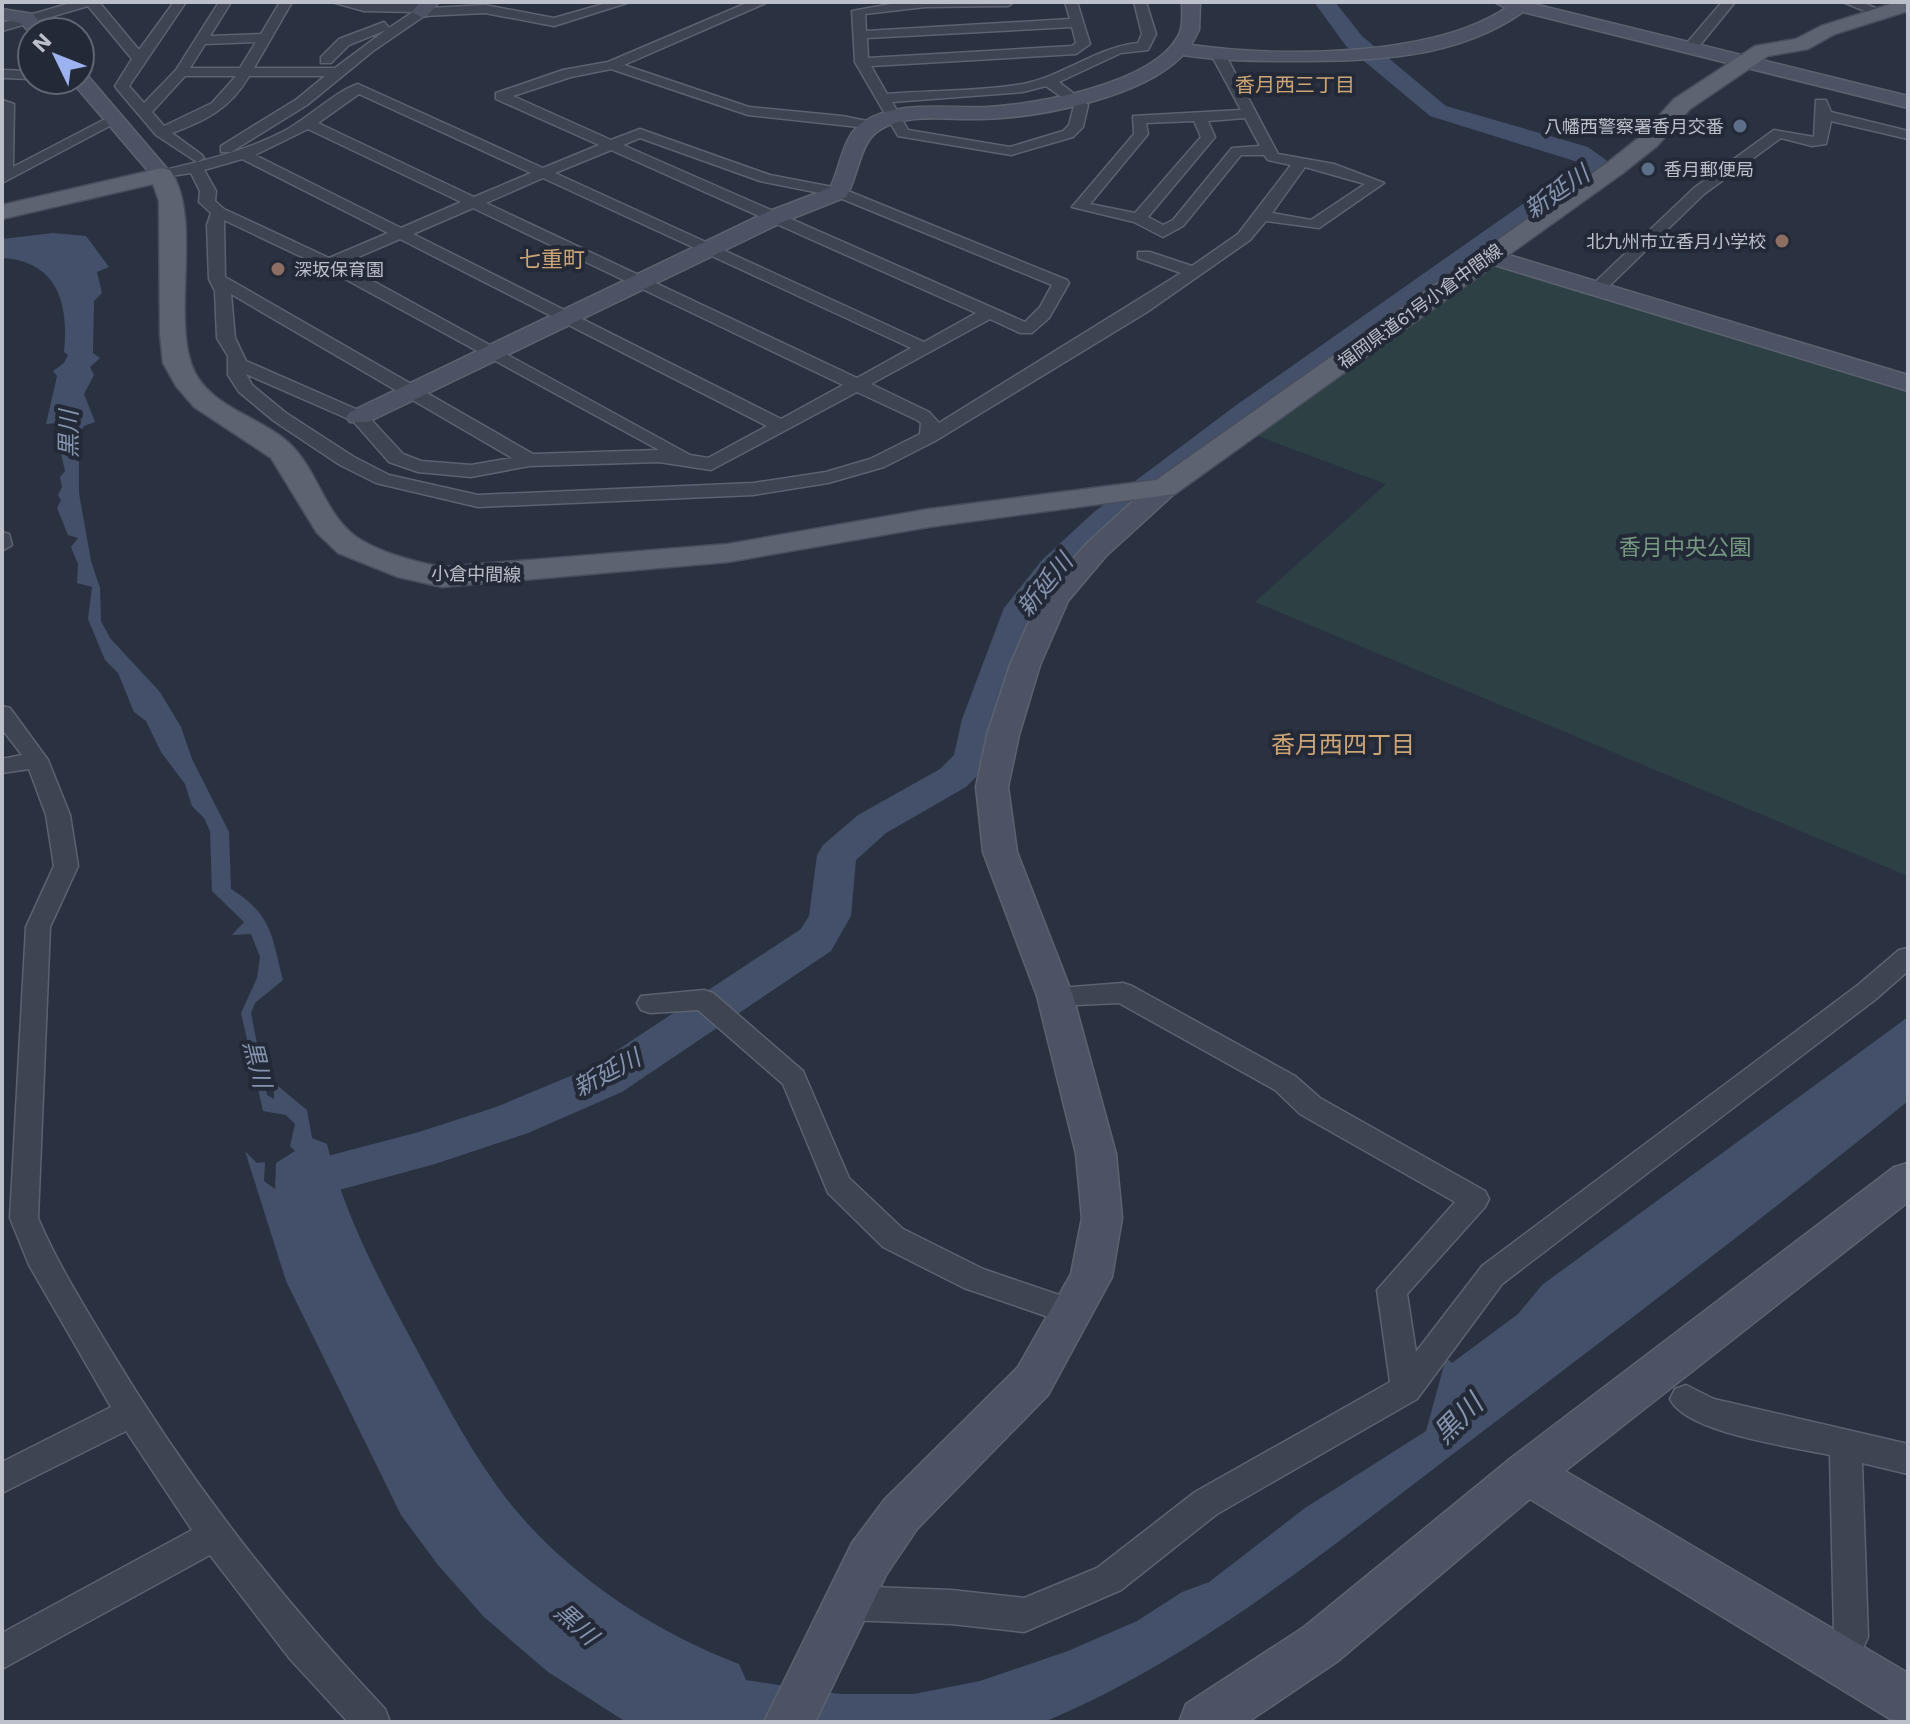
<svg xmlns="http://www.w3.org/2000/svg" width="1910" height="1724" viewBox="0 0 1910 1724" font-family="'Work Sans','Noto Sans JP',sans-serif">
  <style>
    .green { fill: #2d4044 }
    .water { fill: #44506a }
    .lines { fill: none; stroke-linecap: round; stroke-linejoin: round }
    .river { fill: #44506a; fill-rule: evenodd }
    .street-casing { stroke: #5c626f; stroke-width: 3 }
    .secondary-casing { stroke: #5c626f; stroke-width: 3 }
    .primary-casing { stroke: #484d5b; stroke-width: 3 }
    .street { fill: #3e4451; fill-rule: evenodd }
    .secondary { fill: #4d5364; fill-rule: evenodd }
    .primary { fill: #5d6371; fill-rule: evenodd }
    .service-dot { fill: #5c6f8a; stroke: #232937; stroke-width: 3 }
    .education-dot { fill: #8d6e63; stroke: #232937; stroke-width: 3 }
    .labels { text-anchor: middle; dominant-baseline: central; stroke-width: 8; stroke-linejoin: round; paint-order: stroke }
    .far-poi-label { font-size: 18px; fill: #bbc0cb; stroke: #232937; text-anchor: end }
    .far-street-label { font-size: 18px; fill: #bbc0cb; stroke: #232937 }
    .far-neighbourhood-label { font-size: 20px; fill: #cda575; stroke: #232937 }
    .far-quarter-label { font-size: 22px; fill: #cda575; stroke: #232937 }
    .park-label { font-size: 22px; fill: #759a81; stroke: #232937 }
    .water-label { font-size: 24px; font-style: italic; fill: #8693af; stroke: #232937 }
    .neighbourhood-label { font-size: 24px; fill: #cda575; stroke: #232937 }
    .near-water-label { font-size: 28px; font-style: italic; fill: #8693af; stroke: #232937 }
  </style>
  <rect width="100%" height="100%" fill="#2a3241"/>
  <path class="green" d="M1493 263 1908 390V876L1255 602 1386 484 1255 435Z"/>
  <path class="water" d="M53 233 86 236 109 267 97 272 102 293 94 301 93 353 100 358 90 367 94 375 84 394 95 422 84 426 79 433V493L91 561 100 588 101 621 110 638 160 692 181 727 192 759 229 832 231 889C272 914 272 937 283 980L255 1003 251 1013 267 1095 274 1099V1086H278L307 1110 312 1138 327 1144C344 1213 378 1278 411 1339 438 1389 464 1440 497 1486 555 1567 647 1629 739 1664L746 1680 840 1694H914L980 1681 1068 1651 1137 1621 1182 1592 1209 1582 1305 1508 1426 1431 1446 1358 1452 1363 1518 1314 1542 1285 1908 1017V1101C1759 1222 1606 1338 1453 1454 1324 1552 1195 1659 1044 1722H626L548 1672 484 1617 438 1565 401 1515 286 1281 245 1151 257 1163 265 1162 264 1181 275 1189 276 1163 295 1151 290 1146 295 1124 286 1115 263 1111 241 1013 257 978 260 957 251 934 232 935 244 922 212 891 210 831 204 818 192 806 185 784 161 752 146 721 134 712 118 673 105 660 88 619 92 587 77 583 78 564 71 547 78 538 68 535 57 508 61 500 58 495 62 487 60 477 65 471 59 445 63 431 58 423 46 424 57 376 53 371 64 363 68 355 64 352C69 304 58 261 2 258V239Z"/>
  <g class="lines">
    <path class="river" d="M1314 2H1335L1362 36 1446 106 1588 147 1610 163 1257 418 1116 526 1066 574 1038 610 998 719 991 759 985 768 966 787 886 833 856 860 851 916 831 951 622 1092 528 1133 435 1164 299 1201 282 1196 275 1182 282 1168 419 1132 496 1107 590 1068 801 929 809 916 817 855 823 845 858 815 940 769 954 755 962 719 1004 608 1042 560 1094 512 1235 406 1581 163 1430 116 1346 46Z"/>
    <defs>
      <g id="street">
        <path d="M74 2H99L139 50 174 2H186L129 86 144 103 176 70 219 2H231L210 36 261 34 280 2H292L254 68H335L386 30 349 45 331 63H321V57L339 39 384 22 389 28 413 12 364 11 332 2 425 4 431 8 485 5 554 18 610 2H630L554 26 485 13 424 16 373 51 307 105 231 152H221V146L297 99 325 76H249C231 108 205 121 172 133L202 155 204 158 197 162 156 135 117 89 115 86 132 59 88 6 2 31V23ZM256 42 240 68H190L205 44ZM185 76H236L212 103 164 126 152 112Z"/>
        <path d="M749 2H768L624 65 749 107 842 116 877 123V129L748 115 611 69 571 77 513 96 611 140 640 129 770 175 843 189 1067 280 1069 283 1049 318 1032 333H1020L990 319 871 384 929 412 939 423 1181 273 1138 258V252H1150L1192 266 1238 234 1291 165 1268 160 1264 155H1241L1183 226 1163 237 1134 222 1072 207 1134 134 1133 116 1241 110 1212 56 1214 53 1226 56 1278 154 1334 164 1384 183 1319 228 1266 221 1250 240 1147 312 935 441 884 467 828 483 753 495 478 507 376 483 340 465 274 421 239 392 228 375V356L217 338 215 291 209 279 207 225 211 213 199 202 200 191 191 173 157 178V172C201 161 245 152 286 130 308 118 336 91 358 84L543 168 599 145 496 99V93L563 70 608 62ZM359 94 531 173 474 197 318 123ZM1245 118 1260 146 1232 148 1173 220 1163 225 1148 217 1215 137 1208 121ZM1194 121 1201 137 1135 213 1090 204 1148 134 1146 123ZM308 129 461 202 401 228 255 155ZM640 138 760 181 835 196 1052 285 1040 307 1025 322 623 145ZM611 150 976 313 924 342 555 173ZM242 159 388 233 329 258 224 209 215 201 216 191 204 170ZM1305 167 1365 184 1311 220 1272 213ZM543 178 911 348 857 378 486 203ZM473 208 843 385 781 419 413 234ZM224 220 323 267 659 450 533 454 225 277ZM400 239 767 426 708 458 690 455 342 264ZM231 294 512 458 471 465 421 461 403 454 365 413 246 361 235 338ZM246 374 353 421 389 462 418 472 471 477 529 466 659 462 711 470 857 392 917 420 921 423 920 434 870 459 826 472 753 483 478 495 389 475 354 457 286 413 252 385Z"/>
        <path d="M902 2H1014L1008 6 925 7 865 14 866 31 1070 19 1065 2H1077L1090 44 1076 54 871 66 887 94C931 90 979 92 1023 84 1064 76 1097 47 1138 43L1142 34 1134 2H1146L1156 34 1148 50 1121 53 1059 82 1088 105 1083 127 1073 137 1011 155 898 136 855 62 852 11ZM1072 27 1076 43 1072 46 868 58 867 38ZM1046 86 1074 106 1069 125 1063 131 1010 147 908 130 892 102 1023 92Z"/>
        <path d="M1722 2H1735L1696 50H1686V44Z"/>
        <path d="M1843 2H1861L1890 14 1879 17Z"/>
        <path d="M2 70 32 71V79L2 78Z"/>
        <path d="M2 100 14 104 13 167 109 117 121 120 2 183Z"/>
        <path d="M1816 100H1826L1831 112 1908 131V139L1831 121 1826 144 1812 146 1781 138 1704 194 1603 292H1591V286L1694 188 1774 130 1814 137Z"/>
        <path d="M2 532 9 534 12 545 2 551Z"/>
        <path d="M2 706 10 708 48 760 70 815 78 866 50 927 38 1218C57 1263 83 1304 108 1346 187 1478 280 1598 385 1709L390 1722H348L290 1659 210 1555 2 1669V1633L192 1530 126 1431 2 1493V1462L111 1407 29 1265 10 1218 26 927 54 866 46 815 29 769 2 773V759L22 755 2 729Z"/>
        <path d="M1908 948V971L1876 999 1502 1284 1417 1399 1217 1514 1121 1590 1024 1632 951 1624 846 1620 834 1615 829 1603 834 1591 846 1586 951 1590 1024 1598 1097 1568 1195 1492 1390 1382 1377 1290 1455 1202 1300 1114 1275 1090 1119 1003 1055 1006 1046 1003 1042 996 1046 989 1123 983 1132 986 1295 1076 1320 1098 1485 1191 1489 1199 1485 1207 1407 1294 1416 1352 1482 1266 1858 985 1899 950Z"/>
        <path d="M704 990 713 993 803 1071 849 1178 903 1229 983 1269 1083 1303 1087 1312 1083 1321 1072 1325 964 1288 883 1247 828 1193 783 1084 698 1010 650 1013 641 1010 637 1003 641 996Z"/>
        <path d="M1686 1385 1714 1399 1908 1444V1474L1862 1463 1868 1637 1852 1672 1840 1677 1828 1672 1823 1660 1834 1635 1830 1455C1793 1447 1686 1433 1670 1399L1675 1389Z"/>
      </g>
      <g id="secondary">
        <path d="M420 2H439L427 16 421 17 412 12Z"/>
        <path d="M1182 2H1200L1199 30 1191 45C1279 57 1431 58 1506 8L1494 2H1536L1534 4 1908 96V108L1523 12C1456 59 1373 61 1293 61 1256 61 1220 61 1183 55 1142 98 1038 118 980 119 948 120 906 112 878 131 859 144 858 178 846 197L783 222 368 422H350L346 417 350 412 767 212 830 188C841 167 842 137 862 123 897 99 948 109 988 107 1038 104 1150 84 1177 38 1184 28 1182 13 1182 2Z"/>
        <path d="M2 9 33 14 48 32H32V35L21 23 2 19Z"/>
        <path d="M80 73 87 75 169 171 173 175 169 179H155L73 83 71 80H80Z"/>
        <path d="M1489 249 1908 375V391L1481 261 1478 256 1481 251Z"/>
        <path d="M1164 480 1174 482 1177 488 1174 494 1106 556 1068 601 1040 665 1019 735 1008 787 1017 852 1073 996 1116 1154 1122 1218 1112 1277 1048 1395 917 1529 886 1575 815 1722H764L852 1543 885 1499 1018 1367 1071 1274 1082 1218 1076 1154 1037 996 983 852 976 787 987 735 1010 665 1039 599 1086 544 1154 482Z"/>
        <path d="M1908 1163V1202L1565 1471 1908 1673V1722L1890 1719 1530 1499 1338 1661 1248 1722H1179L1186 1704 1304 1627 1511 1458 1894 1167Z"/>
      </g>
      <path id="primary" d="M1897 2H1908V11L1835 34 1808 49 1768 56 1690 109 1657 146 1623 173 1175 494 929 527 728 562 442 587 398 577 338 553 317 533 271 458 194 407 176 386 163 363 160 334 159 201 153 184 2 219V205L162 168 170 170C202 216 173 309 191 363 205 408 264 416 293 447 319 474 327 520 361 540 385 554 416 562 442 567L728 544 929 509 1156 480 1607 163 1641 136 1674 99 1755 46 1796 39 1821 26Z"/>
    </defs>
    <use href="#street" class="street-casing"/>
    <use href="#secondary" class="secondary-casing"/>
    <use href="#primary" class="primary-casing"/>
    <use href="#street" class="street"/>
    <use href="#secondary" class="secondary"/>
    <use href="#primary" class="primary"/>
  </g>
  <g class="service-dot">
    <circle cx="1740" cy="126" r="8"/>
    <circle cx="1648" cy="169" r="8"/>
  </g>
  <g class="education-dot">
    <circle cx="1782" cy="241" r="8"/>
    <circle cx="278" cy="269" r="8"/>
  </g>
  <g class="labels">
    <g class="far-poi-label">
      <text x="1724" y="126">八幡西警察署香月交番</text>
      <text x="1664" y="169" text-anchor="start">香月郵便局</text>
      <text x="1766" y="241">北九州市立香月小学校</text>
      <text x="294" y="269" text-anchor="start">深坂保育園</text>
    </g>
    <g class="far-street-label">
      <text transform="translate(1420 306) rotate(-36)">福岡県道61号小倉中間線</text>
      <text transform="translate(476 574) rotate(1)">小倉中間線</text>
    </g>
    <g class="far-neighbourhood-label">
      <text x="1295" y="85">香月西三丁目</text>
    </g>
    <g class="far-quarter-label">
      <text x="552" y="259">七重町</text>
    </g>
    <g class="park-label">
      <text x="1685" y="547">香月中央公園</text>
    </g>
    <g class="water-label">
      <text transform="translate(1557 192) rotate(-35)">新延川</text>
      <text transform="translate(69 434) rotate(-90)">黒川</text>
      <text transform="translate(1045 585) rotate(-51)">新延川</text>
      <text transform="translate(257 1064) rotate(76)">黒川</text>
      <text transform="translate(607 1073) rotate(-28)">新延川</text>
      <text transform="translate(576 1624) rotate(42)">黒川</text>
    </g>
    <g class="neighbourhood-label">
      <text x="1343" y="745">香月西四丁目</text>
    </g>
    <g class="near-water-label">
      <text transform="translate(1458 1419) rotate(-45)">黒川</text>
    </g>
  </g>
  <rect width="1910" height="1724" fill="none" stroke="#bbc0cb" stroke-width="8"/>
  <g transform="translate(56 56) rotate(313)"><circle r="38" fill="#232937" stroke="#606572" stroke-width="2"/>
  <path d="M0-6L14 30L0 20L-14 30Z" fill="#9db3ef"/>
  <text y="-12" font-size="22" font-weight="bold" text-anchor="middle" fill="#bbc0cb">N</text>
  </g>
</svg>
